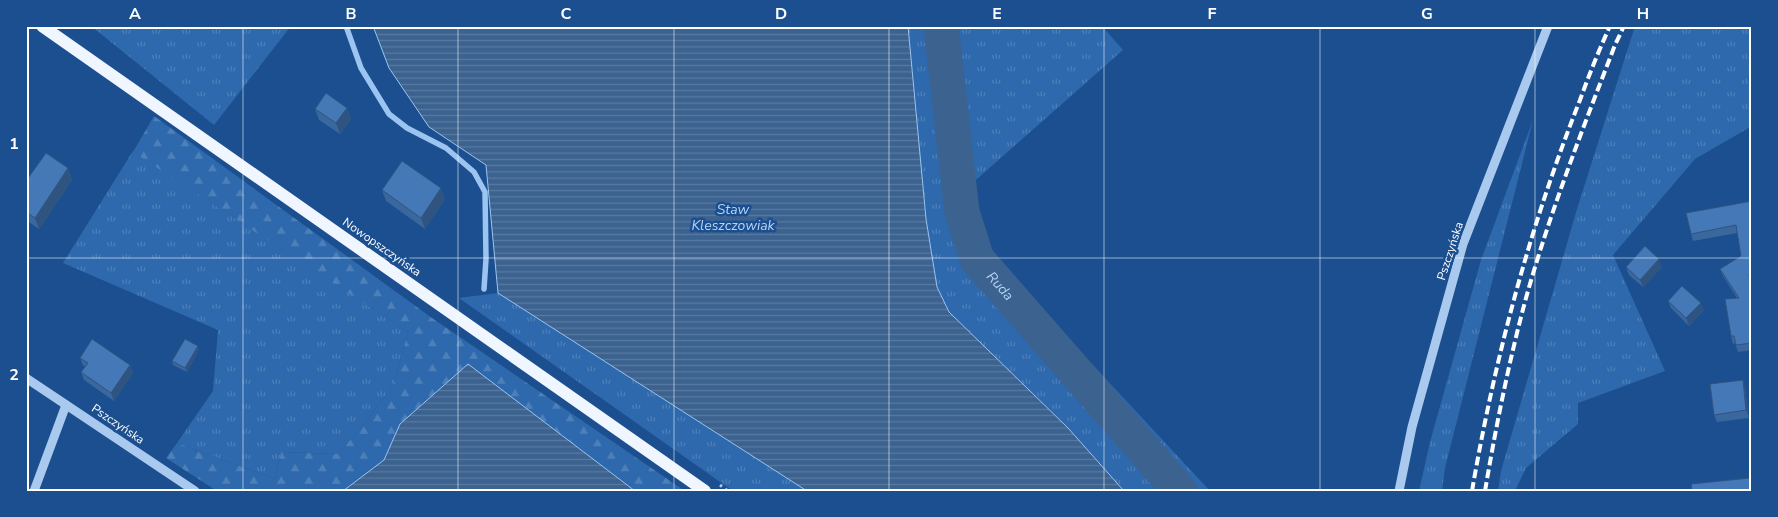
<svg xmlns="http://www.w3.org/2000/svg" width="1778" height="517" viewBox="0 0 1778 517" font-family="'Nunito Sans',sans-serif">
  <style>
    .grass { fill: url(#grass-tufts) }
    .forest { fill: url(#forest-firs) }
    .water { fill: url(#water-rules); stroke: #9cc4f0 }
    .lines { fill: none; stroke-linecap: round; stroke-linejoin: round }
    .stream { stroke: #9cc4f0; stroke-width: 5.5 }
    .river { stroke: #3c6290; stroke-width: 35 }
    .path { stroke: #a9c9ee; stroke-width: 3; stroke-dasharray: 2.5 4; stroke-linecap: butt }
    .minor { stroke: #a9c9ee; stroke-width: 9 }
    .major { stroke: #f0f6ff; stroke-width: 12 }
    .rail { stroke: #fff; stroke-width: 4; stroke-dasharray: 9 4; stroke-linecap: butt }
    .wall { fill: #3a679d }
    .shaded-wall { fill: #305480 }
    .building { fill: #4478b7; stroke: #305480 }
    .grid { fill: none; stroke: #fff; stroke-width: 1; stroke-opacity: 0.55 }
    .labels { text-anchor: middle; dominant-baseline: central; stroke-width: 5; stroke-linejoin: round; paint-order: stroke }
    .street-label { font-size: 12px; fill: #fff; stroke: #1b4f8f }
    .water-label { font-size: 14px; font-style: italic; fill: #b5d3f5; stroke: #1b4f8f }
    .neatline { fill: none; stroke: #fff; stroke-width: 2 }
    .grid-label { font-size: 16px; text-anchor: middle; font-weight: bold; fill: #fff }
  </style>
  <defs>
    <pattern id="grass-tufts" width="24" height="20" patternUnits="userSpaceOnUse" patternTransform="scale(1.25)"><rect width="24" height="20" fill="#2e69ad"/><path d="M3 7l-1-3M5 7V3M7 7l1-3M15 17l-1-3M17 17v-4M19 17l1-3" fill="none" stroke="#4d80b9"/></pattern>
    <pattern id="forest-firs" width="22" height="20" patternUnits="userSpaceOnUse" patternTransform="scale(1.25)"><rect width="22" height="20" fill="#2e69ad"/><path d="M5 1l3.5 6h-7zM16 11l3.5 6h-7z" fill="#4d80b9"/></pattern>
    <pattern id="water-rules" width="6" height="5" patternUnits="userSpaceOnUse" patternTransform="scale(1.25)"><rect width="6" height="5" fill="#3c6290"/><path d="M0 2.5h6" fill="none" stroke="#597aa1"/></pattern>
  </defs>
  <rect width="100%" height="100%" fill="#1b4f8f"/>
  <g class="grass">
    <path d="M91 26H291L214 125Z"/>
    <path d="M908 26H1102L1123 50 969 186 985 249 1210 491H1124L1068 428 949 312 937 287 926 219Z"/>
    <path d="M1635 26H1749L1752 46V126L1695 159 1613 255 1665 371 1578 403V424L1526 468 1515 491H1498L1501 471 1577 209Z"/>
    <path d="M1533 120 1445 468 1442 491H1419L1430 442 1481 260Z"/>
    <path d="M133 151 408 332 394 384 359 431 337 454 281 452 275 479 177 443 213 391 218 330 63 263Z"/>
    <path d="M498 293 807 491H733L459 298Z"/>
  </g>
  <path class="forest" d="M154 116 432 318 685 491H635L468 364 400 424 384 460 343 491H217L166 458 177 443 275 479 281 452 337 454 359 431 394 384 408 332 133 152Z"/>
  <g class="water">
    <path d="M373 26H908L926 219 937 287 949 312 1068 428 1124 491H807L498 293 486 165 429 127 389 68Z"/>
    <path d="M468 364 635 491H343L384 460 400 424Z"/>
  </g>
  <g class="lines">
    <path class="stream" d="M346 26 361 68 389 114 407 128 446 148 474 172 485 192 486 259 484 289"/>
    <path class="river" id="s1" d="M941 26 962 212 977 259 1180 491"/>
    <path class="path" d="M720 485 728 491"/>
    <g class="minor">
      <path d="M26 378 195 491"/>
      <path d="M34 491 66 405"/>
      <path d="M1399 491 1412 427 1463 244 1548 26"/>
    </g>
    <path class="major" d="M42 26 705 491"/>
    <g class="rail">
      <path d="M1472 491C1495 357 1530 226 1580 100 1589 75 1599 50 1610 26"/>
      <path d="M1485 491C1496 426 1509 361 1526 298 1550 212 1583 128 1615 45L1624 26"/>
    </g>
  </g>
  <g class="wall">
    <path d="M347 108 351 119 340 134 319 120 315 109Z"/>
    <path d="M68 168 72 180 39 229 26 220V181Z"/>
    <path d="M382 190 445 199 425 229 386 201Z"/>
    <path d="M1752 201V350L1738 352 1735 343 1733 344 1731 336 1737 298 1723 276 1720 269 1741 256 1737 233 1693 241 1691 234Z"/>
    <path d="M1626 267H1662L1643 287 1629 275Z"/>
    <path d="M1668 301 1704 310 1689 326 1671 308Z"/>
    <path d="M199 350 187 372 173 365 172 361Z"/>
    <path d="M80 358 130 365 133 373 114 401 84 380 81 372 85 367 83 365Z"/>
    <path d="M1745 387 1749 418 1717 422 1714 415Z"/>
  </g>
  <g class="shaded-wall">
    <path d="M347 108 351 119 340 134 336 123Z"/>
    <path d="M68 168 72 180 39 229 35 218Z"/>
    <path d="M441 188 445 199 425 229 421 218Z"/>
    <path d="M1659 259 1662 267 1643 287 1640 280Z"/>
    <path d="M1749 274 1752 282V292Z"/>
    <path d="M1701 303 1704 310 1689 326 1686 318Z"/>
    <path d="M198 346 199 350 187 372 185 368Z"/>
    <path d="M130 365 133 373 114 401 111 393Z"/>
    <path d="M1743 380 1745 387 1749 418 1746 410Z"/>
  </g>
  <g class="building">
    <path d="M326 93 347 108 336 123 315 109Z"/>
    <path d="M46 153 68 168 35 218 26 212V181Z"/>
    <path d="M402 161 441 188 421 218 382 190Z"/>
    <path d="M1752 201V272L1749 274 1752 292V343L1736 345 1734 336H1731L1725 299 1739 298 1720 269 1741 256 1736 225 1691 234 1686 213Z"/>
    <path d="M1645 246 1659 259 1640 280 1626 267Z"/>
    <path d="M1682 286 1701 303 1686 318 1668 301Z"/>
    <path d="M92 339 130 365 111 393 81 372 88 363 80 358Z"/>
    <path d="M185 339 198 346 185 368 172 361Z"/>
    <path d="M1743 380 1746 410 1714 415 1710 384Z"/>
    <path d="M1750 478 1751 491H1692L1691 484Z"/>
  </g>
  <path class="grid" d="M243 26V491M458 26V491M674 26V491M889 26V491M1104 26V491M1320 26V491M1535 26V491M26 258H1752"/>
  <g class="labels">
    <g class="street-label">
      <text transform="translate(382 247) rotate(35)">Nowopszczyńska</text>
      <text transform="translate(1450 251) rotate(-72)">Pszczyńska</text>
      <text transform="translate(118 424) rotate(34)">Pszczyńska</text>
    </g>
    <g class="water-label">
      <text x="733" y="209">Staw<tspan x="733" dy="16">Kleszczowiak</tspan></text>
      <text stroke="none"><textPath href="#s1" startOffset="272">Ruda</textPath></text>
    </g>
  </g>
  <rect width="1778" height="517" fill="none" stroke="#1b4f8f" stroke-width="55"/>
  <rect x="28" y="28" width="1722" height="462" class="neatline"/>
  <g class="grid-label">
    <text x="135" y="19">A</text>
    <text x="351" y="19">B</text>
    <text x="566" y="19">C</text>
    <text x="781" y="19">D</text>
    <text x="997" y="19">E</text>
    <text x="1212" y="19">F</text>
    <text x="1427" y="19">G</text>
    <text x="1643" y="19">H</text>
    <text x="14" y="149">1</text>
    <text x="14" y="380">2</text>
  </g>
</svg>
